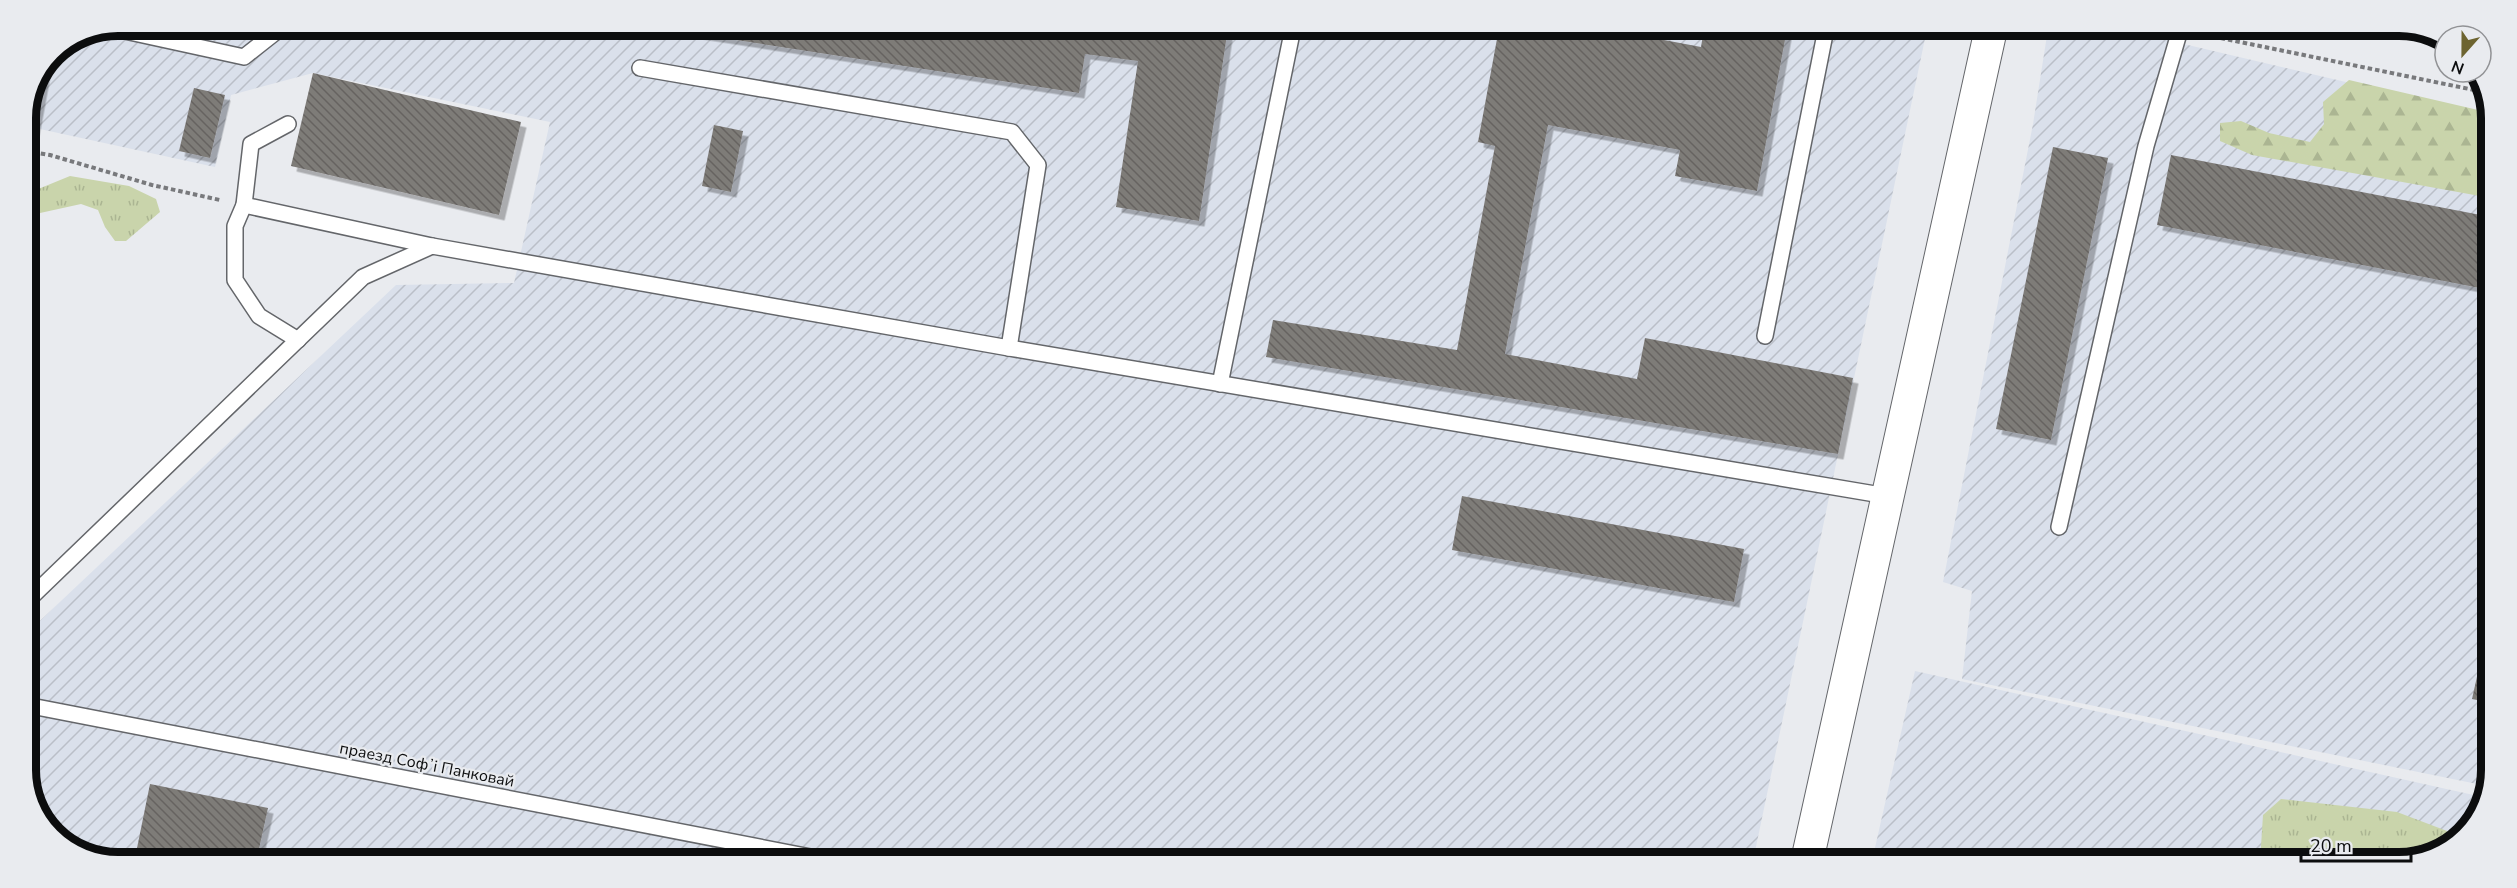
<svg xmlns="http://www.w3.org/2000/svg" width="2517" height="888" viewBox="0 0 2517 888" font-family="'Nunito Sans',sans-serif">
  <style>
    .industrial { fill: url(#industrial-furrows) }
    .grass { fill: url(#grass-tufts) }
    .forest { fill: url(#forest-firs) }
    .building { fill: url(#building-back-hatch); filter: url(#shadow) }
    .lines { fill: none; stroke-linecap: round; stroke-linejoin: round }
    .lane-casing { stroke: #64666a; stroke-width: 18 }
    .street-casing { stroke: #64666a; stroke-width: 34 }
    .path { stroke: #78797c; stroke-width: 4; stroke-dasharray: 4.5 3; stroke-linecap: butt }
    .lane { stroke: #fff; stroke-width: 15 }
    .street { stroke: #fff; stroke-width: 32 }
    .labels { text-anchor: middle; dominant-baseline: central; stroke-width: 4.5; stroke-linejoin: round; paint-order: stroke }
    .street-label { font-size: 16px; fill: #0c0d0e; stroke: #e9ebef }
    .rim { fill: none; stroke: #0c0d0e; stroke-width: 8 }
  </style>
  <defs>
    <pattern id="industrial-furrows" width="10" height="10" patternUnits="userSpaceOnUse" patternTransform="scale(1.5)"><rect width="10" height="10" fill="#dae0eb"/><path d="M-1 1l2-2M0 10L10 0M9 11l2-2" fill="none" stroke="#babfc8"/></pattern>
    <pattern id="grass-tufts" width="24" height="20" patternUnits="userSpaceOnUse" patternTransform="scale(1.5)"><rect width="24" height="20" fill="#c9d4ab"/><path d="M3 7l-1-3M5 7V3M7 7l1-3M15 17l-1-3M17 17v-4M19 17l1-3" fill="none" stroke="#abb592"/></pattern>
    <pattern id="forest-firs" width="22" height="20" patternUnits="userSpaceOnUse" patternTransform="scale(1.5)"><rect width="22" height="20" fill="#c9d4ab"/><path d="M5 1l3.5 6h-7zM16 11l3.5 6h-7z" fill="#abb592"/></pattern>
    <pattern id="building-back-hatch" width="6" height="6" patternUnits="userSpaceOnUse" patternTransform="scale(1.5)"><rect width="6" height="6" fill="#7e7b78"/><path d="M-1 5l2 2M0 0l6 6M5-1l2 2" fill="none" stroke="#666361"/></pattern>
    <filter id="shadow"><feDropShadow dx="5.5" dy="5.5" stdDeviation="0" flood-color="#0004"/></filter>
  </defs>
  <rect width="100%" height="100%" fill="#e9ebef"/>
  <g class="industrial">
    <path d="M118 26 1927 29 1753 861 88 858 45 827 26 777V634L396 285 514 283 550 122 313 73 231 95 215 167 26 126V112L53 52Z"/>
    <path d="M2048 29 2124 30 2491 116 2487 786 1962 679 1972 591 1943 582 2033 124Z"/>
    <path d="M1915 671 2487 798V800L2455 844 2400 862 1872 861Z"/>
  </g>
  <g class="grass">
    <path d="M70 176 129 186 156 199 160 212 126 241H115L105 227 98 210 81 204 31 215 26 211V194Z"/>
    <path d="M2281 799 2397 812 2447 831 2444 847 2418 852 2411 859 2400 862H2260L2263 815Z"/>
  </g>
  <path class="forest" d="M2349 80 2491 113V198L2252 155 2220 141V123L2241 121 2269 133 2310 142 2324 124 2323 102Z"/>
  <g class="building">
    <path d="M652 27 1228 28 1199 221 1116 207 1138 61 1085 54 1079 93Z"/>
    <path d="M1499 28 1606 29 1701 47 1704 29H1787L1757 191 1675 176 1680 150 1548 125 1505 354 1637 379 1645 338 1853 378 1838 454 1266 357 1273 320 1457 350 1495 146 1478 142Z"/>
    <path d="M46 66 34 131 26 129V112Z"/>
    <path d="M313 73 521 122 499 215 291 166Z"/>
    <path d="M194 88 225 95 210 158 179 151Z"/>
    <path d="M714 125 743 131 731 192 702 186Z"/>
    <path d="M2053 147 2108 158 2051 440 1996 429Z"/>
    <path d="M2171 155 2491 217 2490 290 2157 225Z"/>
    <path d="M1462 496 1744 549 1734 602 1452 550Z"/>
    <path d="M2487 632H2488L2487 702 2472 699Z"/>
    <path d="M150 784 268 808 257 858H135Z"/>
  </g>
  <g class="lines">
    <defs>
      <g id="lane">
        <path d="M111 28 244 57 277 31 279 26"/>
        <path d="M640 68 1012 132 1038 165 1009 348"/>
        <path d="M244 205 251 144 288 124"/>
        <path d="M1765 336 1826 29"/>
        <path d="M298 340 259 316 235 280V226L244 205 432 246"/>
        <path d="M1220 384 1293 28"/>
        <path d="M2059 527 2146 146 2180 30"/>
        <path d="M26 602 363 277 432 246 1009 348 1887 496"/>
        <path d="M26 705 821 859"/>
      </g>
      <path id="street" d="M1807 861 1991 29"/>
    </defs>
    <use href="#lane" class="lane-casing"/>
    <use href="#street" class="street-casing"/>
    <g class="path">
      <path d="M2206 35 2484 92"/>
      <path d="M26 151 50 155 152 185 220 200"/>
    </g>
    <use href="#lane" class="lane"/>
    <use href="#street" class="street"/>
  </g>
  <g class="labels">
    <g class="street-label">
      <text transform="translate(427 765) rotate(11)">праезд Софʼі Панковай</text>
    </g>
  </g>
  <path d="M0 0H2517V888H0ZM118 36H2399A82 82 0 0 1 2481 118V770A82 82 0 0 1 2399 852H118A82 82 0 0 1 36 770V118A82 82 0 0 1 118 36Z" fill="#e9ebef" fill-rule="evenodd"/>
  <path class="rim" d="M118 36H2399A82 82 0 0 1 2481 118V770A82 82 0 0 1 2399 852H118A82 82 0 0 1 36 770V118A82 82 0 0 1 118 36Z"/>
  <g transform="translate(2463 54) rotate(201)"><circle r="28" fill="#e9ebef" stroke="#919295" stroke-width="1.5"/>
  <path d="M0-4.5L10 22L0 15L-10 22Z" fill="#6d6430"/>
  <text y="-9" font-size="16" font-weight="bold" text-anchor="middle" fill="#0c0d0e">N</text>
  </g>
  <path d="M2301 852v9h110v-9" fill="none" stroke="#0c0d0e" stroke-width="3"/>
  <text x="2310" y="852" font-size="18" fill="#0c0d0e" stroke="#e9ebef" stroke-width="4.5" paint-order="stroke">20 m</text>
</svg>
